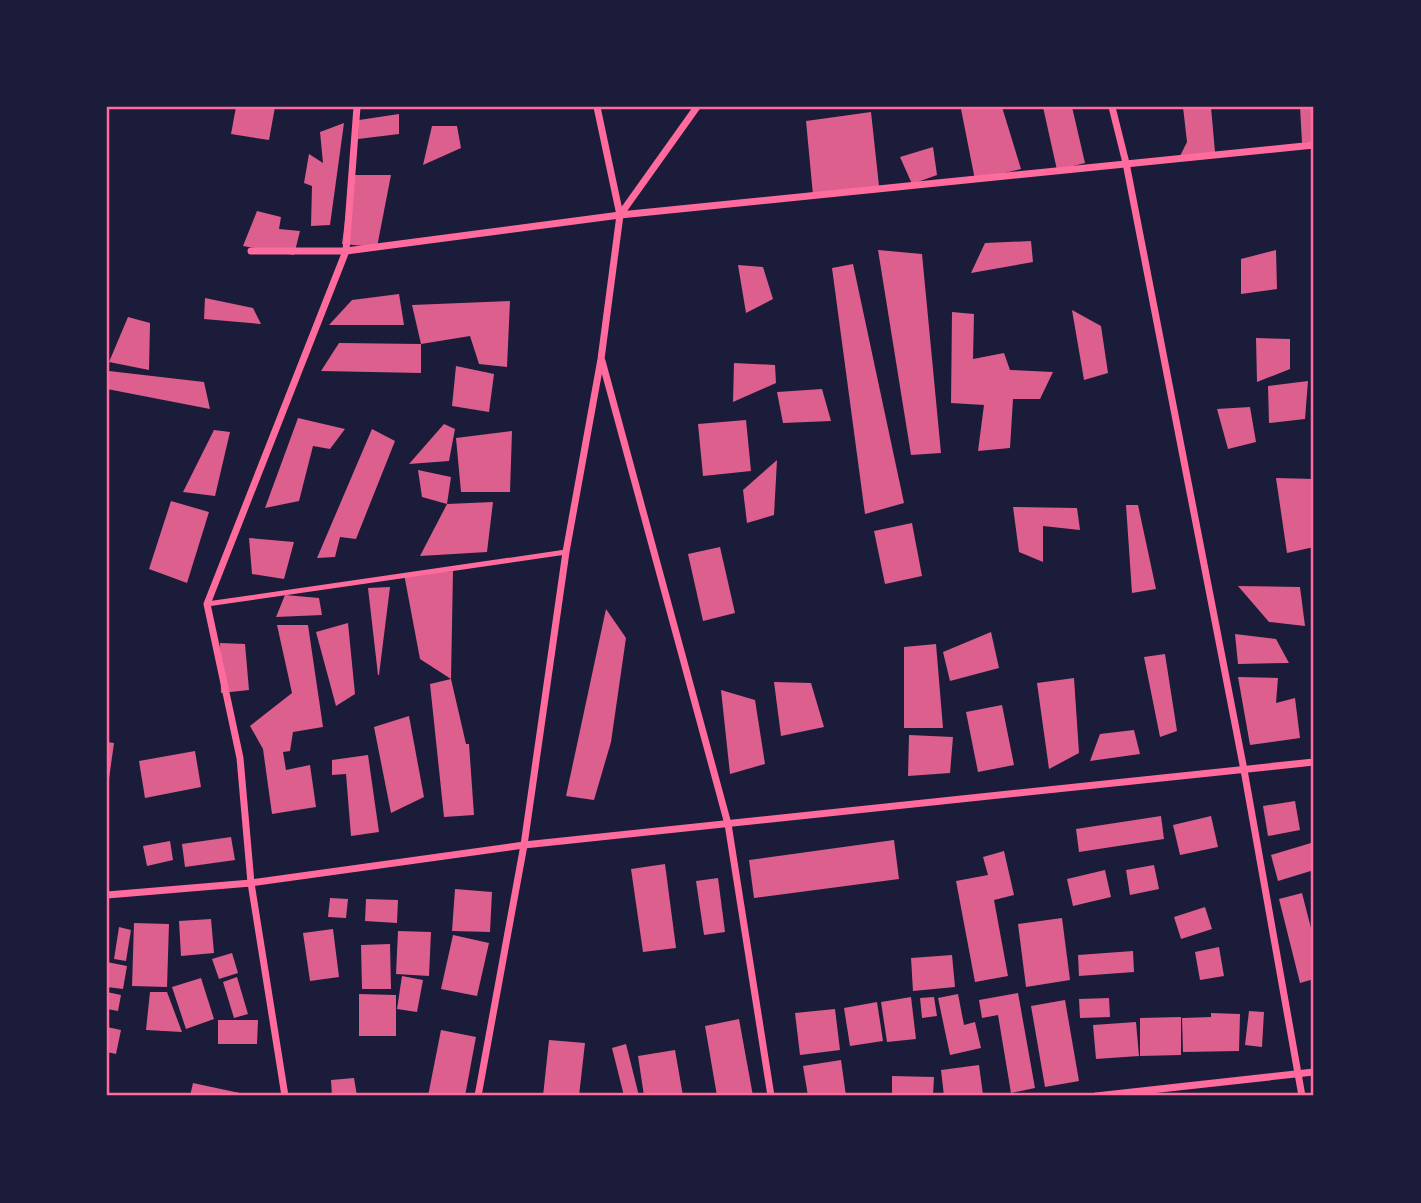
<svg xmlns="http://www.w3.org/2000/svg" width="1421" height="1203" viewBox="0 0 1421 1203" font-family="'PT Sans',sans-serif">
  <style>
    .building { fill: #dd5f8e }
    .lines { fill: none; stroke-linecap: round; stroke-linejoin: round }
    .service { stroke: #ff6b9d; stroke-width: 5 }
    .minor { stroke: #ff6b9d; stroke-width: 7 }
    .neatline { fill: none; stroke: #ff6b9d; stroke-width: 2.5 }
  </style>
  <rect width="100%" height="100%" fill="#1b1b3a"/>
  <g class="building">
    <path d="M236 107H275L269 140 231 134Z"/>
    <path d="M967 107H1002L1021 169 975 180 961 109Z"/>
    <path d="M1043 107H1072L1085 163 1057 170Z"/>
    <path d="M1183 107H1211L1215 152 1179 158 1187 142Z"/>
    <path d="M1300 107H1314V142L1302 143Z"/>
    <path d="M871 112 879 186 813 195 806 121Z"/>
    <path d="M399 114V134L358 139 359 120Z"/>
    <path d="M344 123 330 225 311 226 312 186 304 183 309 154 323 163 320 132Z"/>
    <path d="M432 126H457L461 148 423 165Z"/>
    <path d="M933 147 937 175 912 184 900 157Z"/>
    <path d="M351 175H391L377 247 342 244Z"/>
    <path d="M257 211 281 217 279 229 300 231 294 255 243 246Z"/>
    <path d="M1031 241 1033 262 971 273 985 243Z"/>
    <path d="M878 250 922 254 941 453 911 455Z"/>
    <path d="M1276 250 1277 289 1241 294V259Z"/>
    <path d="M853 264 904 503 865 514 832 268Z"/>
    <path d="M738 265 763 267 773 299 746 313Z"/>
    <path d="M399 294 404 325H329L352 300Z"/>
    <path d="M205 298 253 308 261 324 204 319Z"/>
    <path d="M510 301 507 367 479 364 470 336 421 344V373L321 371 339 343 421 344 412 305Z"/>
    <path d="M1072 310 1101 326 1108 373 1084 380Z"/>
    <path d="M952 312 974 314 973 359 1004 353 1010 370 1053 372 1040 399H1013L1010 448 978 451 984 405 951 403Z"/>
    <path d="M128 317 150 323 149 370 109 362Z"/>
    <path d="M1311 332H1314V365L1312 366Z"/>
    <path d="M1256 338 1290 339V369L1257 382Z"/>
    <path d="M734 363 775 365 776 383 733 402Z"/>
    <path d="M456 366 494 374 489 412 452 406Z"/>
    <path d="M109 371 204 382 210 409 107 389Z"/>
    <path d="M1308 381 1305 419 1269 423 1268 386Z"/>
    <path d="M822 389 831 421 783 423 777 392Z"/>
    <path d="M1250 407 1256 442 1228 449 1217 409Z"/>
    <path d="M298 418 345 429 330 449 313 446 299 501 265 508Z"/>
    <path d="M746 420 751 471 703 476 698 424Z"/>
    <path d="M444 424 455 429 449 461 409 464Z"/>
    <path d="M372 429 395 441 356 539 340 537 335 557 317 558Z"/>
    <path d="M214 430 230 432 215 496 183 492Z"/>
    <path d="M512 431 510 492H461L456 438Z"/>
    <path d="M777 460 774 515 747 523 743 490Z"/>
    <path d="M418 470 451 477 447 504 422 497Z"/>
    <path d="M1276 478 1314 479V547L1287 553Z"/>
    <path d="M171 501 209 512 187 583 149 569Z"/>
    <path d="M493 502 487 552 420 556 447 504Z"/>
    <path d="M1126 505H1138L1156 589 1132 593Z"/>
    <path d="M1013 507 1077 508 1080 530 1043 526V562L1019 552Z"/>
    <path d="M912 523 922 576 885 584 874 531Z"/>
    <path d="M249 538 294 542 284 579 252 574Z"/>
    <path d="M720 547 735 613 703 621 688 554Z"/>
    <path d="M453 571 451 679 466 744H469L474 815 444 817 430 684 451 679 420 659 404 574Z"/>
    <path d="M1238 586 1300 587 1305 626 1269 622Z"/>
    <path d="M390 587 379 675H378L368 588Z"/>
    <path d="M285 595 319 598 322 615 276 617Z"/>
    <path d="M606 609 626 638 611 742 594 800 566 796Z"/>
    <path d="M348 623 355 694 336 706 316 632Z"/>
    <path d="M277 625H308L323 727 293 732 290 751 283 752 286 770 310 765 316 807 272 814 263 749 250 726 292 693Z"/>
    <path d="M991 632 999 668 950 681 943 652Z"/>
    <path d="M1235 634 1276 639 1289 663 1238 664Z"/>
    <path d="M220 643 245 644 249 690 221 693Z"/>
    <path d="M936 644 943 728H904V647Z"/>
    <path d="M1165 654 1177 731 1160 737 1144 657Z"/>
    <path d="M1238 677 1278 678 1276 703 1295 698 1300 738 1250 745Z"/>
    <path d="M1074 678 1079 753 1049 769 1037 683Z"/>
    <path d="M774 682 811 683 824 727 781 736Z"/>
    <path d="M721 690 755 700 765 764 730 774Z"/>
    <path d="M1002 705 1014 765 978 772 966 712Z"/>
    <path d="M409 716 424 797 391 813 374 727Z"/>
    <path d="M1134 730 1140 754 1090 761 1100 734Z"/>
    <path d="M909 735 953 737 950 773 908 776Z"/>
    <path d="M107 742 114 743 108 786 107 785Z"/>
    <path d="M195 751 201 787 145 798 139 761Z"/>
    <path d="M368 755 379 832 351 836 346 774 332 775V760Z"/>
    <path d="M1295 801 1300 830 1268 836 1263 806Z"/>
    <path d="M1161 816 1164 839 1079 852 1076 829Z"/>
    <path d="M1211 816 1218 847 1180 855 1173 825Z"/>
    <path d="M231 837 235 860 185 867 182 844Z"/>
    <path d="M894 840 899 879 754 898 749 860Z"/>
    <path d="M170 841 173 860 147 866 143 846Z"/>
    <path d="M1311 843 1314 852V870L1278 881 1271 855Z"/>
    <path d="M1004 851 1014 895 994 900 1008 976 975 982 956 881 988 875 983 857Z"/>
    <path d="M665 864 676 948 643 952 631 869Z"/>
    <path d="M1154 865 1159 889 1130 895 1126 870Z"/>
    <path d="M1105 870 1111 897 1073 906 1067 879Z"/>
    <path d="M718 878 725 932 704 935 696 881Z"/>
    <path d="M455 889 492 892 490 932 452 931Z"/>
    <path d="M1302 893 1314 940V979L1300 983 1279 899Z"/>
    <path d="M330 898 348 899 346 918 328 917Z"/>
    <path d="M366 899 398 900 397 923 365 921Z"/>
    <path d="M1205 907 1212 929 1181 939 1174 917Z"/>
    <path d="M1062 918 1070 980 1026 987 1018 924Z"/>
    <path d="M211 919 214 953 181 956 179 921Z"/>
    <path d="M134 923 169 924 167 987 132 986Z"/>
    <path d="M119 927 131 930 126 961 114 959Z"/>
    <path d="M333 929 339 977 310 981 303 933Z"/>
    <path d="M398 931 431 932 429 976 396 974Z"/>
    <path d="M453 935 489 943 477 996 441 989Z"/>
    <path d="M390 944 391 989H362L361 945Z"/>
    <path d="M1219 947 1224 976 1200 980 1195 952Z"/>
    <path d="M1133 951 1134 972 1079 976 1078 955Z"/>
    <path d="M232 953 238 973 219 979 212 959Z"/>
    <path d="M952 955 955 987 913 991 911 958Z"/>
    <path d="M107 962 127 966 123 989 107 987Z"/>
    <path d="M402 976 423 980 417 1012 397 1009Z"/>
    <path d="M237 977 248 1014 234 1018 223 982Z"/>
    <path d="M201 978 214 1019 186 1029 172 987Z"/>
    <path d="M107 992 121 995 118 1011 107 1009Z"/>
    <path d="M150 992H167L182 1032 146 1030Z"/>
    <path d="M1018 993 1035 1088 1011 1093 998 1015 982 1018 979 1000Z"/>
    <path d="M359 994 396 995V1036H359Z"/>
    <path d="M958 994 964 1025 975 1022 981 1048 950 1055 938 998Z"/>
    <path d="M911 997 916 1039 887 1042 881 1002Z"/>
    <path d="M934 997 937 1016 922 1018 920 998Z"/>
    <path d="M1109 998 1110 1017 1080 1018 1079 999Z"/>
    <path d="M1065 1000 1079 1081 1045 1087 1031 1006Z"/>
    <path d="M877 1002 883 1041 850 1046 844 1008Z"/>
    <path d="M835 1009 840 1050 800 1055 795 1013Z"/>
    <path d="M1249 1011 1264 1012 1262 1047 1245 1045Z"/>
    <path d="M1211 1013 1240 1014 1239 1051 1183 1052 1182 1018 1211 1017Z"/>
    <path d="M1181 1017V1055L1140 1056V1018Z"/>
    <path d="M739 1019 753 1096H717L705 1026Z"/>
    <path d="M218 1020H258L257 1044H218Z"/>
    <path d="M1136 1022 1139 1056 1096 1059 1093 1025Z"/>
    <path d="M107 1027 121 1030 116 1054 107 1052Z"/>
    <path d="M441 1030 476 1037 465 1096H428Z"/>
    <path d="M549 1040 585 1043 579 1096H543Z"/>
    <path d="M626 1044 639 1096H624L612 1048Z"/>
    <path d="M675 1050 683 1096H644L638 1056Z"/>
    <path d="M841 1060 846 1096H808L803 1066Z"/>
    <path d="M979 1065 983 1095 944 1096 941 1070Z"/>
    <path d="M892 1076 934 1077 933 1096H892Z"/>
    <path d="M354 1078 357 1096H332L331 1080Z"/>
    <path d="M193 1083 249 1095V1096H190Z"/>
  </g>
  <g class="lines">
    <path class="service" d="M207 604 566 552"/>
    <g class="minor">
      <path d="M597 107 620 215"/>
      <path d="M1112 107 1126 163 1244 770 1302 1096"/>
      <path d="M251 251H346L620 215 1314 145"/>
      <path d="M602 361 728 824 771 1096"/>
      <path d="M107 895 251 883 524 845 1314 762"/>
      <path d="M285 1096 251 883 240 758 207 604 346 251 357 107"/>
      <path d="M478 1096 524 845 566 552 601 359 620 215 697 107"/>
      <path d="M1096 1096 1314 1072"/>
    </g>
  </g>
  <rect width="1421" height="1203" fill="none" stroke="#1b1b3a" stroke-width="217"/>
  <rect x="108" y="108" width="1204" height="986" class="neatline"/>
</svg>
